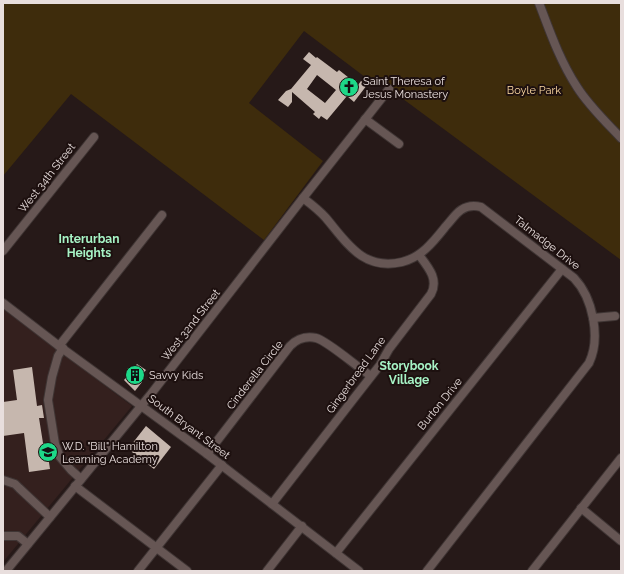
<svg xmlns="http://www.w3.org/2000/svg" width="624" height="574" viewBox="0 0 624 574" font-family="Raleway,sans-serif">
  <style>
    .built { fill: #34201e }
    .green { fill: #3e2c0c }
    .building { fill: #c6b7ae; fill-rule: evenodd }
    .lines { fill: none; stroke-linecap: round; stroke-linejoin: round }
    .minor-casing { stroke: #3f3534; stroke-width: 10 }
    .minor { stroke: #665654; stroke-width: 8 }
    .labels { text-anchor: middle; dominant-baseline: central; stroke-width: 4; stroke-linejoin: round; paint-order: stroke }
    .poi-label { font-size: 11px; fill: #e8dedd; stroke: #1d100f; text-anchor: start }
    .park-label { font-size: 11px; fill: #fcd8a2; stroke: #1d100f }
    .street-label { font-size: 11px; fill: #e8dedd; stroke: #1d100f }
    .neighbourhood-label { font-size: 12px; font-weight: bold; fill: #a7f4c6; stroke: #1d100f }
  </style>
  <rect width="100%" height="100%" fill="#261918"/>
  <path class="built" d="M3 309 132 406 3 562Z"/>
  <path class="green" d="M3 3H621V260L376 79 373 83 304 31 249 103 323 161 264 240 71 94 3 176Z"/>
  <g class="building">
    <path d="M309 52 316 58 317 57 337 72 339 70 358 85 361 81 367 85 354 102 347 96 327 120 321 116 319 119 313 114 315 112 292 92V102L288 107 278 100 286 91 291 89 311 65 303 59ZM317 75 336 90 325 103 307 89Z"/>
    <path d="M137 364 146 370 139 379 142 382 135 391 124 380Z"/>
    <path d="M32 367 37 406 42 405 44 418H39L43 443H46L50 469 29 472 24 433 3 436V402L17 400 13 370Z"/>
    <path d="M146 426 171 447 154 469 128 449Z"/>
  </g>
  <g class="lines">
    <defs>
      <g id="minor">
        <path d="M539 3C550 32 560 61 577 87 589 106 606 122 621 138"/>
        <path d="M365 119 399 144"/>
        <path d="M303 198C311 204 319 210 326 218 347 243 363 271 402 262 422 257 434 241 446 226 451 221 455 214 461 210 467 206 473 205 481 207L574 278C593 298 601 338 589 363L427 571"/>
        <path d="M3 251 94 137"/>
        <path d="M3 303 59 346 207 454 359 571"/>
        <path d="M593 318 615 316"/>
        <path d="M59 346 162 215"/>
        <path d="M63 348 58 356 52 377 48 400 55 444 60 457 71 470 81 479"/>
        <path d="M207 454 290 346C297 339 306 336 316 338 328 341 358 368 371 376"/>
        <path d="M3 480 15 484 19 488 50 517"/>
        <path d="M75 486 187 571"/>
        <path d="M272 504 355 397 380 365 389 349 431 294C439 279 428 267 419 255"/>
        <path d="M581 508 621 541"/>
        <path d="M3 536H18L28 544"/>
        <path d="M336 553 562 269"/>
        <path d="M6 571 151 394 303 198 389 89"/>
        <path d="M138 571 222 465"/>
        <path d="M267 571 302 526"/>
        <path d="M532 571 621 458"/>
      </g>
    </defs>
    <use href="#minor" class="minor-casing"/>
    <use href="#minor" class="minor"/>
  </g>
  <defs>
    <symbol id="church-disc" viewBox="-11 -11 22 22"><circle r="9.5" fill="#1dd888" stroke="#1d100f"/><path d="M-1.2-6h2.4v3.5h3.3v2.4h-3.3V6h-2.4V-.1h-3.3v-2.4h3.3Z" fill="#111"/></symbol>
    <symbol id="building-disc" viewBox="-11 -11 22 22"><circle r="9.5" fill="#1dd888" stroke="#1d100f"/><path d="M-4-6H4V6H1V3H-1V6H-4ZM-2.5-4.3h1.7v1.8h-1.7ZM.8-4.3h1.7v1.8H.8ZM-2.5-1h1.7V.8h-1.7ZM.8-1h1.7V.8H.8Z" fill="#111"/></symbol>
    <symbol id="school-disc" viewBox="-11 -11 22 22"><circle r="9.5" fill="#1dd888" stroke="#1d100f"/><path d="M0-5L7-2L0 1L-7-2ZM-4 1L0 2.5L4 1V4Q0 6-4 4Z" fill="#111"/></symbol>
  </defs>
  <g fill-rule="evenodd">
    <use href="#church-disc" x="338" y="76" width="22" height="22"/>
    <use href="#building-disc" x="124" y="364" width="22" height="22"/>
    <use href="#school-disc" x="37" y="441" width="22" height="22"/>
  </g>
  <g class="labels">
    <g class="poi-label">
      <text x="363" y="81">Saint Theresa of<tspan x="363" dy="13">Jesus Monastery</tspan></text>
      <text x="149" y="375">Savvy Kids</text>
      <text x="62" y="446">W.D. "Bill" Hamilton<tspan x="62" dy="13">Learning Academy</tspan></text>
    </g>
    <g class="park-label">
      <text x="534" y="90">Boyle Park</text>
    </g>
    <g class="street-label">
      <text transform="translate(47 178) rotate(-52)">West 34th Street</text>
      <text transform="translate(547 243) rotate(38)">Talmadge Drive</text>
      <text transform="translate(191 325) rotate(-52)">West 32nd Street</text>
      <text transform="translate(255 375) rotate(-52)">Cinderella Circle</text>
      <text transform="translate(356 375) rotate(-54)">Gingerbread Lane</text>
      <text transform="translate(440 404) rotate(-51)">Burton Drive</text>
      <text transform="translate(189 427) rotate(37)">South Bryant Street</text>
    </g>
    <g class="neighbourhood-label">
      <text x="89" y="239">Interurban<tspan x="89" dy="14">Heights</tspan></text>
      <text x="409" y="366">Storybook<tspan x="409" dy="14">Village</tspan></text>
    </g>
  </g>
  <rect width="624" height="574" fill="none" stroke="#e8dedd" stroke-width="8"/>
</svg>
